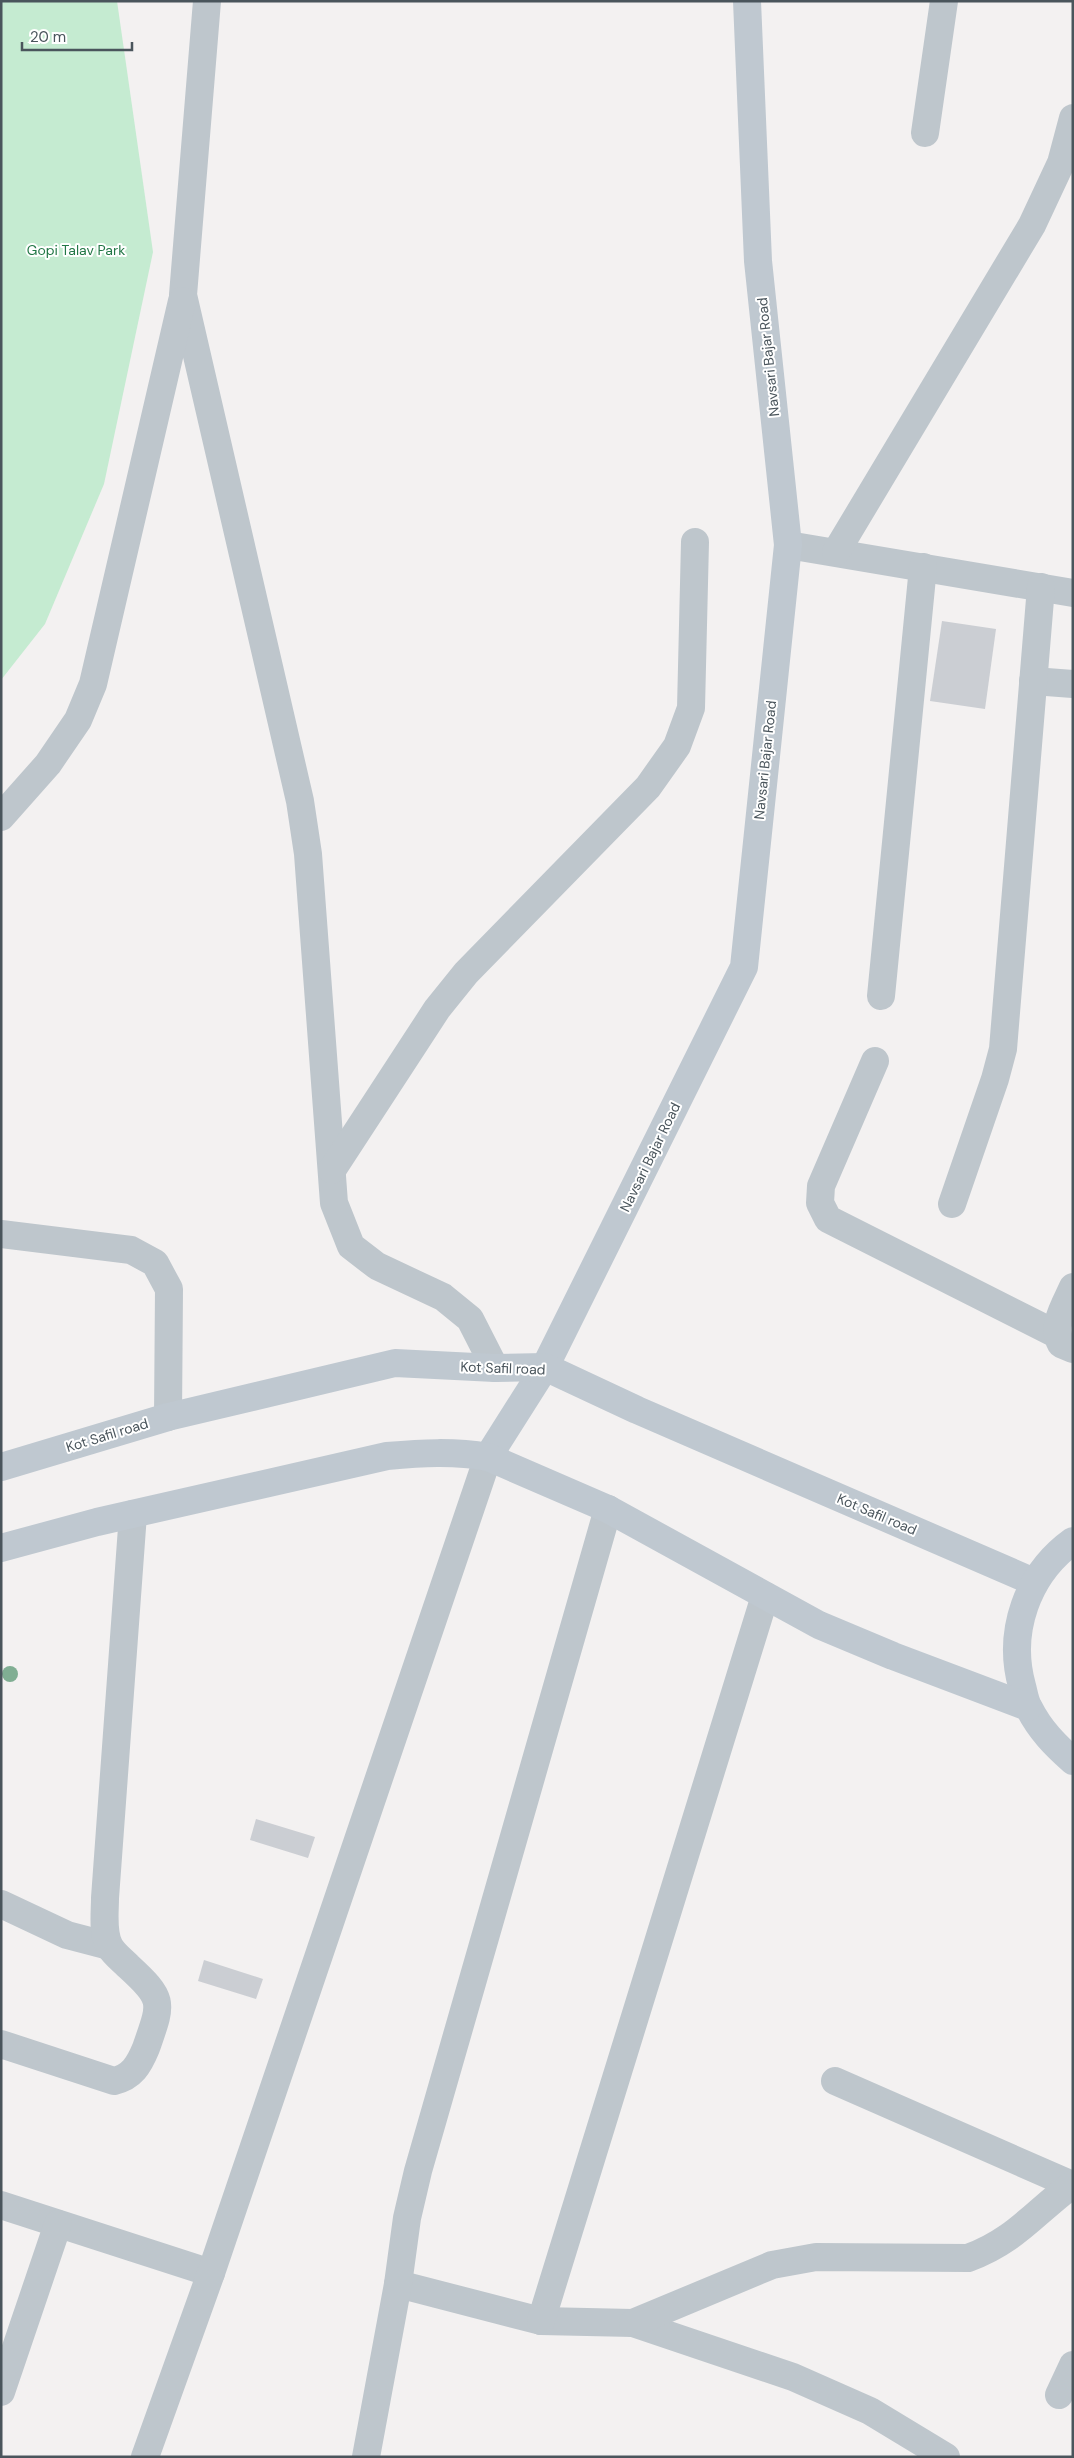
<svg xmlns="http://www.w3.org/2000/svg" width="1074" height="2458" viewBox="0 0 1074 2458" font-family="'DM Sans',sans-serif">
  <style>
    .green { fill: #c5ebd1 }
    .building { fill: #cbced3 }
    .lines { fill: none; stroke-linecap: round; stroke-linejoin: round }
    .minor { stroke: #bec6cc; stroke-width: 28 }
    .secondary { stroke: #bfc8d0; stroke-width: 28 }
    .tree { fill: #80ae93 }
    .labels { text-anchor: middle; dominant-baseline: central; stroke-width: 4; stroke-linejoin: round; paint-order: stroke }
    .park-label { font-size: 14px; fill: #227746; stroke: #fff }
    .street-label { font-size: 14px; fill: #4a555c; stroke: #fff }
  </style>
  <rect width="100%" height="100%" fill="#f3f1f1"/>
  <path class="green" d="M1 1H117L153 252 104 484 45 624 1 680Z"/>
  <g class="building">
    <path d="M942 621 996 629 985 709 930 701Z"/>
    <path d="M256 1819 315 1837 308 1858 250 1840Z"/>
    <path d="M204 1960 263 1979 256 1999 198 1981Z"/>
  </g>
  <g class="lines">
    <g class="minor">
      <path d="M207 1 183 295 300 801 308 854 334 1203 351 1246 377 1266 443 1297 470 1319 495 1368"/>
      <path d="M925 133 944 1"/>
      <path d="M788 545 1073 593"/>
      <path d="M836 552 1032 225 1061 163 1073 118"/>
      <path d="M1033 681 1073 684"/>
      <path d="M1 817 48 764 78 720 93 684 182 301"/>
      <path d="M881 996 923 567"/>
      <path d="M875 1061 821 1186 820 1203 828 1219 1056 1334"/>
      <path d="M332 1170 437 1009 466 973 648 787 677 746 691 708 695 542"/>
      <path d="M952 1204 995 1079 1003 1049 1041 587"/>
      <path d="M1 1234 131 1250 155 1263 169 1289 168 1417"/>
      <path d="M1073 1287C1065 1305 1051 1326 1061 1344L1073 1349"/>
      <path d="M1 1904 67 1935 109 1946"/>
      <path d="M1 2044 114 2081C132 2077 139 2065 146 2048 162 2002 165 2000 128 1966 122 1960 114 1954 110 1947 102 1934 105 1913 105 1898L133 1514"/>
      <path d="M835 2081 1072 2185"/>
      <path d="M1 2205 211 2273"/>
      <path d="M398 2284 541 2321 633 2323 793 2377 870 2411 946 2457"/>
      <path d="M541 2321 765 1596"/>
      <path d="M633 2323 772 2265 816 2257 968 2258C1015 2241 1035 2212 1073 2184"/>
      <path d="M1 2392 58 2224"/>
      <path d="M1059 2395 1073 2365"/>
      <path d="M145 2457 211 2273 488 1457"/>
      <path d="M366 2457 398 2284 407 2218 418 2171 608 1509"/>
    </g>
    <g class="secondary">
      <path d="M488 1457 545 1367 744 967 788 545 758 261 747 1"/>
      <path d="M1 1467 168 1417 395 1363 495 1368 545 1367 637 1410 1034 1582"/>
      <path d="M1073 1541C1027 1574 1007 1632 1022 1686 1024 1693 1025 1702 1029 1708 1040 1730 1055 1745 1073 1761"/>
      <path d="M1 1548 97 1522 387 1456C421 1453 454 1451 488 1457L608 1509 819 1625 893 1656 1028 1707"/>
    </g>
  </g>
  <circle class="tree" cx="10" cy="1674" r="8"/>
  <g class="labels">
    <g class="park-label">
      <text x="76" y="250">Gopi Talav Park</text>
    </g>
    <g class="street-label">
      <text transform="translate(768 357) rotate(-96)">Navsari Bajar Road</text>
      <text transform="translate(765 760) rotate(-84)">Navsari Bajar Road</text>
      <text transform="translate(650 1157) rotate(-64)">Navsari Bajar Road</text>
      <text transform="translate(503 1368) rotate(2)">Kot Safil road</text>
      <text transform="translate(107 1435) rotate(-17)">Kot Safil road</text>
      <text transform="translate(877 1514) rotate(23)">Kot Safil road</text>
    </g>
  </g>
  <rect width="1074" height="2458" fill="none" stroke="#4a555c" stroke-width="5"/>
  <path d="M22 42v8h110v-8" fill="none" stroke="#4a555c" stroke-width="2.5"/>
  <text x="30" y="42" font-size="15" fill="#4a555c" stroke="#ffffff" stroke-width="4" paint-order="stroke">20 m</text>
</svg>
